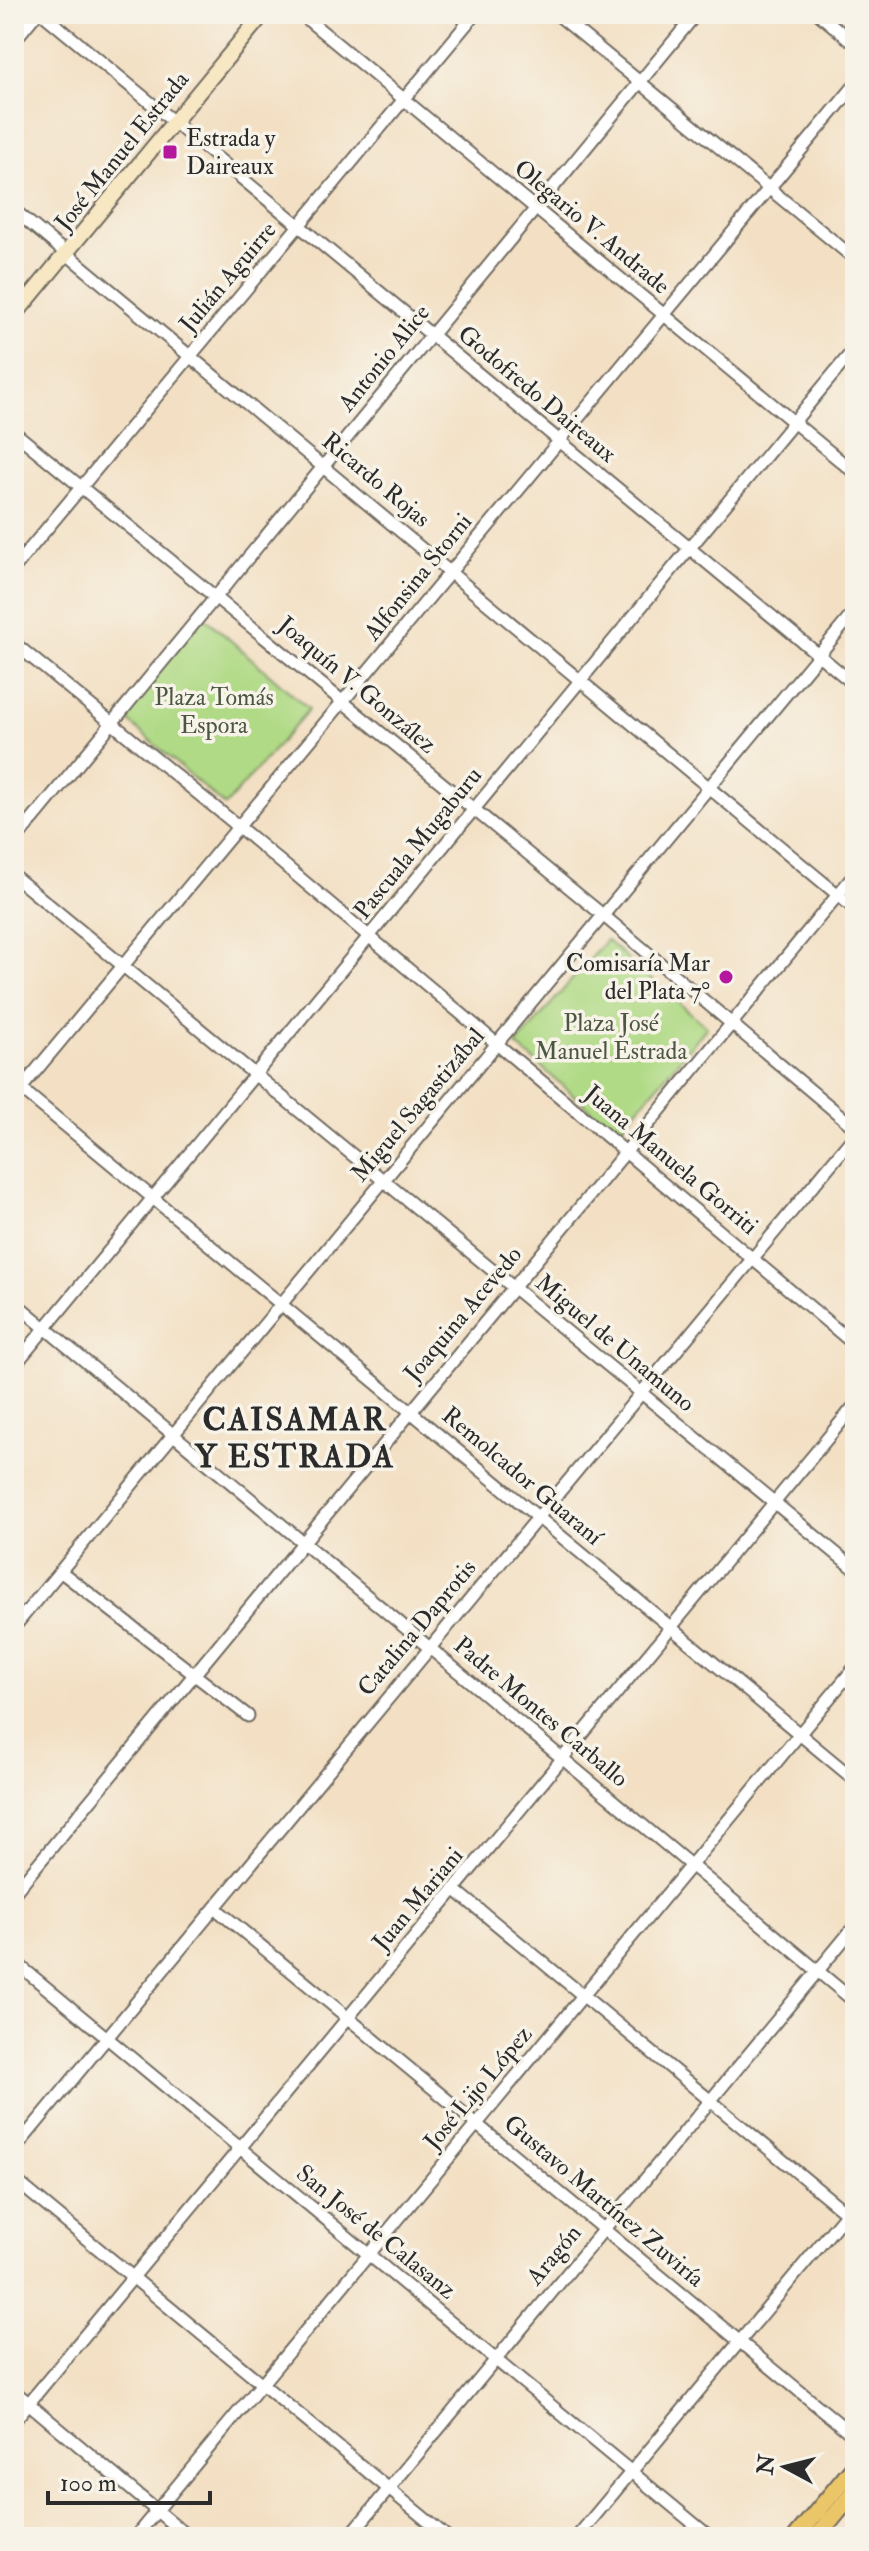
<svg xmlns="http://www.w3.org/2000/svg" width="869" height="2551" viewBox="0 0 869 2551" font-family="'IM FELL Double Pica',serif">
  <style>
    .green { fill: #b0da86; stroke: #6e8258; stroke-width: 2 }
    .lines { fill: none; stroke-linecap: round; stroke-linejoin: round }
    .minor-casing { stroke: #716a61; stroke-width: 15 }
    .secondary-casing { stroke: #716a61; stroke-width: 18 }
    .primary-casing { stroke: #716a61; stroke-width: 20 }
    .minor { stroke: #fff; stroke-width: 11 }
    .secondary { stroke: #f7e8c3; stroke-width: 14 }
    .primary { stroke: #ebc669; stroke-width: 16 }
    .poi-dot { fill: #b5179e; stroke: #f7f3e8; stroke-width: 3 }
    .labels { text-anchor: middle; dominant-baseline: central; stroke-width: 7; stroke-linejoin: round; paint-order: stroke }
    .poi-label { font-size: 24px; fill: #2b2b2b; stroke: #f7f3e8; text-anchor: start }
    .street-label { font-size: 24px; fill: #2b2b2b; stroke: #f7f3e8 }
    .park-label { font-size: 24px; fill: #4c5742; stroke: #f7f3e8 }
    .district-label { font-size: 32px; font-weight: bold; letter-spacing: 2px; fill: #2b2b2b; stroke: #f7f3e8 }
  </style>
  <rect width="100%" height="100%" fill="#f7f3e8"/>
  <filter id="ink" filterUnits="userSpaceOnUse"><feTurbulence type="fractalNoise" baseFrequency=".0125" numOctaves="2"/><feDisplacementMap in="SourceGraphic" scale="16" xChannelSelector="R" yChannelSelector="G"/><feConvolveMatrix kernelMatrix="1 2 1 2 8 2 1 2 1" color-interpolation-filters="sRGB"/></filter>
  <filter id="wash" filterUnits="userSpaceOnUse"><feTurbulence type="fractalNoise" baseFrequency=".006" numOctaves="4" result="noise"/><feDisplacementMap in="SourceGraphic" scale="32" xChannelSelector="R" yChannelSelector="G"/><feGaussianBlur stdDeviation="1.8" result="paint"/><feColorMatrix in="noise" values="0 0 0 0 0 0 0 0 0 0 0 0 0 0 0 0 0 1.4 0 .05"/><feComposite in="paint" operator="in"/></filter>
  <g filter="url(#wash)">
    <rect width="100%" height="100%" fill="#f3e0c4"/>
    <g class="green">
      <path d="M203 616 309 709 225 806 120 714Z"/>
      <path d="M606 940 707 1027 617 1133 516 1045Z"/>
    </g>
  </g>
  <g filter="url(#ink)">
    <g class="lines">
      <defs>
        <g id="minor">
          <path d="M43 14 855 685"/>
          <path d="M301 14 855 473"/>
          <path d="M557 14 855 259"/>
          <path d="M819 14 855 44"/>
          <path d="M14 41 36 14"/>
          <path d="M14 210 855 909"/>
          <path d="M14 432 604 916 855 1128"/>
          <path d="M14 568 475 14"/>
          <path d="M14 643 239 827 855 1345"/>
          <path d="M14 842 696 14"/>
          <path d="M14 876 855 1569"/>
          <path d="M14 1083 855 1780"/>
          <path d="M14 1097 855 85"/>
          <path d="M14 1302 855 2002"/>
          <path d="M14 1366 855 348"/>
          <path d="M60 1571 248 1716"/>
          <path d="M14 1627 855 611"/>
          <path d="M454 1889 855 2220"/>
          <path d="M14 1893 855 874"/>
          <path d="M215 1908 855 2437"/>
          <path d="M14 1961 710 2537"/>
          <path d="M14 2150 855 1135"/>
          <path d="M14 2179 447 2537"/>
          <path d="M14 2391 188 2537"/>
          <path d="M14 2421 855 1405"/>
          <path d="M135 2537 855 1667"/>
          <path d="M349 2537 855 1926"/>
          <path d="M577 2537 855 2203"/>
        </g>
        <path id="secondary" d="M14 316 263 14"/>
        <g id="primary">
          <path d="M796 2537 855 2466"/>
          <path d="M817 2537 855 2491"/>
        </g>
      </defs>
      <use href="#minor" class="minor-casing"/>
      <use href="#secondary" class="secondary-casing"/>
      <use href="#primary" class="primary-casing"/>
      <use href="#minor" class="minor"/>
      <use href="#secondary" class="secondary"/>
      <use href="#primary" class="primary"/>
    </g>
  </g>
  <g class="poi-dot">
    <rect x="162" y="144" width="16" height="16" rx="4"/>
    <circle cx="726" cy="977" r="8"/>
  </g>
  <g class="labels">
    <g class="poi-label">
      <text x="186" y="138">Estrada y<tspan x="186" dy="28">Daireaux</tspan></text>
      <text x="710" y="963" text-anchor="end">Comisaría Mar<tspan x="710" dy="28">del Plata 7°</tspan></text>
    </g>
    <g class="street-label">
      <text transform="translate(122 151) rotate(-51)">José Manuel Estrada</text>
      <text transform="translate(592 227) rotate(40)">Olegario V. Andrade</text>
      <text transform="translate(228 277) rotate(-50)">Julián Aguirre</text>
      <text transform="translate(384 358) rotate(-51)">Antonio Alice</text>
      <text transform="translate(537 394) rotate(40)">Godofredo Daireaux</text>
      <text transform="translate(376 480) rotate(40)">Ricardo Rojas</text>
      <text transform="translate(418 577) rotate(-51)">Alfonsina Storni</text>
      <text transform="translate(357 685) rotate(40)">Joaquín V. González</text>
      <text transform="translate(418 843) rotate(-51)">Pascuala Mugaburu</text>
      <text transform="translate(418 1105) rotate(-50)">Miguel Sagastizábal</text>
      <text transform="translate(671 1160) rotate(40)">Juana Manuela Gorriti</text>
      <text transform="translate(463 1314) rotate(-50)">Joaquina Acevedo</text>
      <text transform="translate(615 1343) rotate(40)">Miguel de Unamuno</text>
      <text transform="translate(522 1476) rotate(40)">Remolcador Guaraní</text>
      <text transform="translate(417 1628) rotate(-50)">Catalina Daprotis</text>
      <text transform="translate(541 1712) rotate(40)">Padre Montes Carballo</text>
      <text transform="translate(418 1899) rotate(-50)">Juan Mariani</text>
      <text transform="translate(478 2088) rotate(-50)">José Lijo López</text>
      <text transform="translate(604 2201) rotate(40)">Gustavo Martínez Zuviría</text>
      <text transform="translate(376 2232) rotate(39)">San José de Calasanz</text>
      <text transform="translate(554 2255) rotate(-50)">Aragón</text>
    </g>
    <g class="park-label">
      <text x="214" y="697">Plaza Tomás<tspan x="214" dy="28">Espora</tspan></text>
      <text x="611" y="1023">Plaza José<tspan x="611" dy="28">Manuel Estrada</tspan></text>
    </g>
    <g class="district-label">
      <text x="295" y="1420">CAISAMAR<tspan x="295" dy="37">Y ESTRADA</tspan></text>
    </g>
  </g>
  <rect width="869" height="2551" fill="none" stroke="#f7f3e8" stroke-width="48"/>
  <g transform="translate(785 2467) rotate(277)" stroke="#f7f3e8" stroke-width="6" paint-order="stroke">
  <path d="M0-6L14 30L0 20L-14 30Z" fill="#2b2b2b"/>
  <text y="-12" font-size="22" font-weight="bold" text-anchor="middle" fill="#2b2b2b">N</text>
  </g>
  <path d="M48 2491v12h162v-12" fill="none" stroke="#2b2b2b" stroke-width="4"/>
  <text x="60" y="2491" font-size="24" fill="#2b2b2b" stroke="#f7f3e8" stroke-width="6" paint-order="stroke">100 m</text>
</svg>
